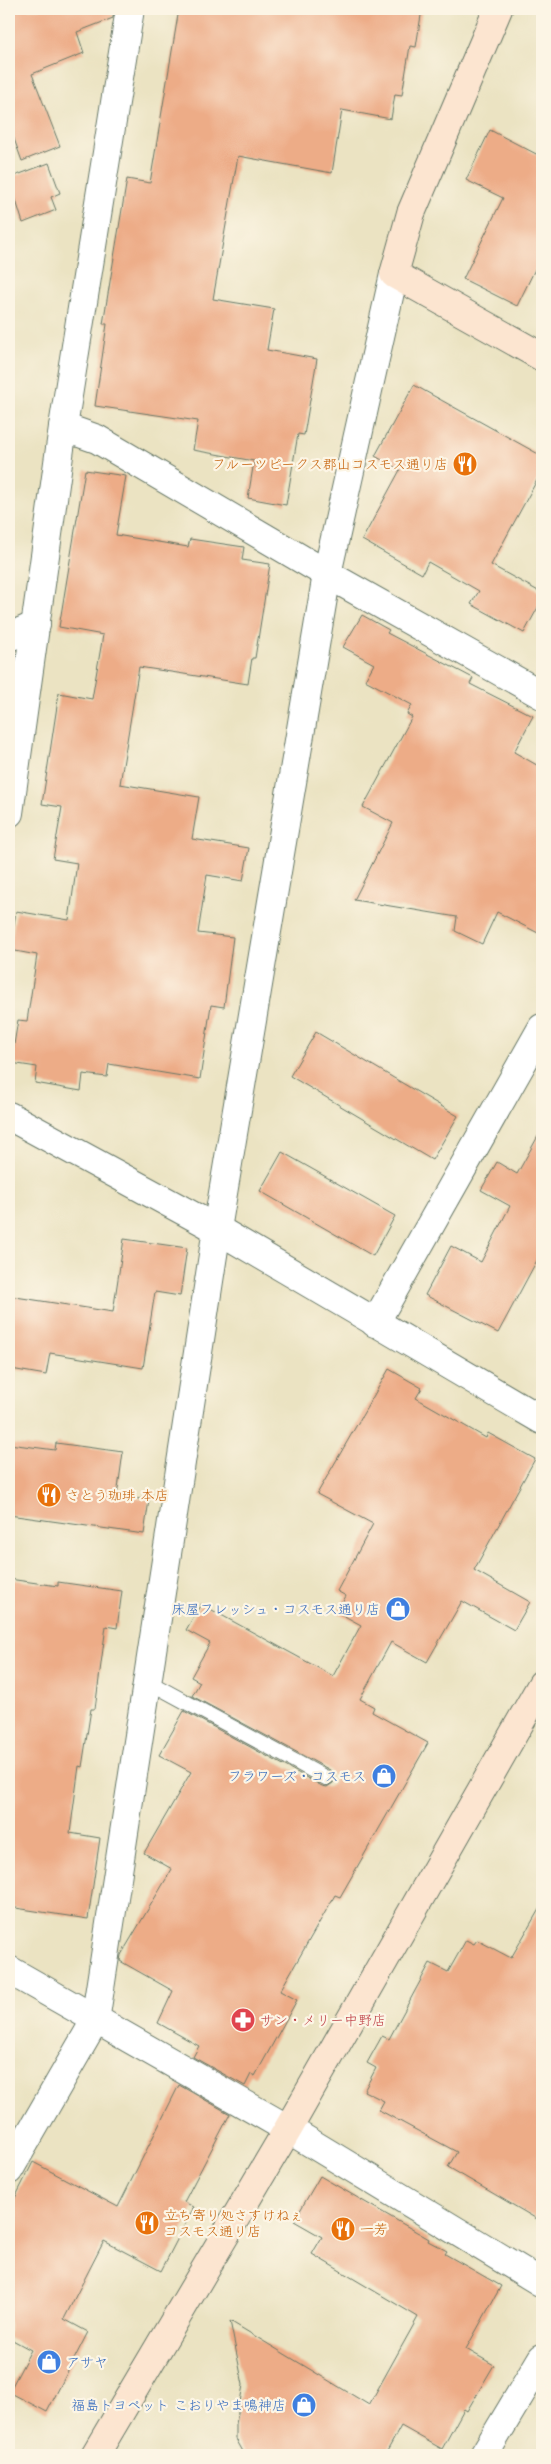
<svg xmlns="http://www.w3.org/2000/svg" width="551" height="2464" viewBox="0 0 551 2464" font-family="'Comic Neue','Klee One',sans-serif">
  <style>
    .building { fill: #edac87 }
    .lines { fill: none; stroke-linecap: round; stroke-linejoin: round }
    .lane-casing { stroke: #676; stroke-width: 16 }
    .street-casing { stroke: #676; stroke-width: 30 }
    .secondary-casing { stroke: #676; stroke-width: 30 }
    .lane { stroke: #fff; stroke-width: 14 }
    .street { stroke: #fff; stroke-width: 28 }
    .secondary { stroke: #fce5d0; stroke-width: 28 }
    .labels { text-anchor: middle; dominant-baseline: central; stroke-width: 4.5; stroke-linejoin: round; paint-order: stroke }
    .food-label { font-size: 14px; fill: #c56008; stroke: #fcf5e5; text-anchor: start }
    .shop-label { font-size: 14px; fill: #366cbe; stroke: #fcf5e5; text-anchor: end }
    .health-label { font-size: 14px; fill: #be3a42; stroke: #fcf5e5; text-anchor: start }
  </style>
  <rect width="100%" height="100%" fill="#fcf5e5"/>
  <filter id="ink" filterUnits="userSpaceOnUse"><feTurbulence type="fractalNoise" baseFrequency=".02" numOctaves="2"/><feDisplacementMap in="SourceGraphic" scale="10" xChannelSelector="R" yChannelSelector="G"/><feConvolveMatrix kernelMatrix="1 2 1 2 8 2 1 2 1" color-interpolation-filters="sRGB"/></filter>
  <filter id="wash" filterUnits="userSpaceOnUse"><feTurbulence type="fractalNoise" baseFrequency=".0096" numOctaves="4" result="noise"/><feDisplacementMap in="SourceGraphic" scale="20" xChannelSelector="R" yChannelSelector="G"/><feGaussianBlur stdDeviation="1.12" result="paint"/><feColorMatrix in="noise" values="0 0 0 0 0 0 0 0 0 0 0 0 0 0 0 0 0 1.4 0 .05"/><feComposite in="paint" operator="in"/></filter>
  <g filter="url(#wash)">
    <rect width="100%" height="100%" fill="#ebe3c2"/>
    <g id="blocks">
      <g class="building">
        <path d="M9 9H114L113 18 77 32 84 53 32 74 60 146 22 161 9 125Z"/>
        <path d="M179 9H422L416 47 410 46 402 95 395 94 391 119 342 110 332 173 238 156 213 299 274 309 267 350 317 359 304 435 298 434 286 505 248 498 254 461 193 450 198 421 95 406 107 324H103L127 179 150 183Z"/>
        <path d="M490 130 542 157V255L517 306 463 279 503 198 466 180Z"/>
        <path d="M49 163 60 193 51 197 56 210 23 223 9 178Z"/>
        <path d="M414 385 542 456V471L491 565 542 593V600L524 633 471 604 479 591 428 562 422 574 362 540 400 470 375 456Z"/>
        <path d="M85 470 126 476 116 535 188 547 190 539 244 547 242 560 270 564 255 658H252L248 684 139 667 120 784 199 797 192 839 249 848 243 881 207 875 198 933 233 937 224 1007 211 1005 200 1079 109 1064 107 1077 83 1074 81 1091 35 1083 37 1067 11 1063 18 1020 27 1021 37 955 10 950 16 911 69 920 77 863 53 859 62 807 42 804 59 693 92 699 103 635 59 627Z"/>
        <path d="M362 615 389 630 387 633 473 678 470 684 533 716 514 752 542 768V935L497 912 482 944 455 931 457 917 354 900 393 823 363 807 412 717 407 714 412 705 365 680 374 664 343 647Z"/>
        <path d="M316 1032 458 1116 432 1160 290 1076Z"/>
        <path d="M542 1129V1251L498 1333 425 1295 451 1246 481 1262 510 1206 481 1190 497 1162 517 1174Z"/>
        <path d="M282 1152 395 1216 373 1256 260 1191Z"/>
        <path d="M124 1239 187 1248 180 1296 155 1292 143 1368 50 1353 46 1375 11 1369 13 1353 9 1352V1296L113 1312Z"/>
        <path d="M389 1369 422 1388 416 1398 486 1438 488 1433 535 1459 474 1570 530 1602 514 1630 462 1601 427 1662 391 1642 360 1699 374 1707 372 1712 428 1743 340 1897 335 1895 280 1991 297 2000 255 2076 251 2074 245 2086 193 2057 199 2046 158 2023 173 1991 120 1961 121 1955 172 1869 144 1853 191 1772 159 1755 184 1711 322 1786 327 1787 333 1783 335 1777 330 1770 192 1696 200 1682 191 1677 210 1643 186 1630 201 1604 333 1676 361 1625 337 1612 346 1596 337 1591 373 1524 317 1494Z"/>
        <path d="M56 1443 123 1452 117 1496 149 1500 144 1534 9 1515V1444L55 1450Z"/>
        <path d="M9 1579 58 1586V1582L122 1591 117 1628 106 1626 95 1709H91L82 1767 79 1766 70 1833 100 1838 88 1919 9 1907Z"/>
        <path d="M542 1904V2222L448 2167 457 2152 379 2110 384 2101 364 2091 376 2068 367 2063 382 2036 389 2039 430 1963 448 1972 466 1940 474 1944 477 1940 511 1958Z"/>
        <path d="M179 2085 230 2114 184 2202 194 2207 161 2271 104 2241 64 2319 88 2332 47 2412 9 2392 31 2350 9 2338V2210L33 2162 118 2207Z"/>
        <path d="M320 2176 429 2239 428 2241 447 2251 445 2254 501 2286 466 2349 494 2365 467 2411 464 2409 442 2449 401 2426 385 2455H245L236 2439V2424L243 2385 230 2321 369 2405 418 2317 312 2254 322 2237 294 2221Z"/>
      </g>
    </g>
  </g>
  <g filter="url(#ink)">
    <use href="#blocks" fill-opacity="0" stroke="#676" stroke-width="1"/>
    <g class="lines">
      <defs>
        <path id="lane" d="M147 1681 326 1778"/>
        <g id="street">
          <path d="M63 427 97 439 327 574 542 695"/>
          <path d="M9 637 36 625"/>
          <path d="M9 813 63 427 130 9"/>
          <path d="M9 1116 217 1229 542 1420"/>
          <path d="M375 1323 542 1028"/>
          <path d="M9 1970 288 2129 542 2283"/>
          <path d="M9 2170 95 2021 217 1229 327 574 394 274"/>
          <path d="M484 2455 542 2358"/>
        </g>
        <g id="secondary">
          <path d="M498 9 411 213 394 274 542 357"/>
          <path d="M95 2455 288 2129 542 1684"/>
        </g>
      </defs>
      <use href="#lane" class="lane-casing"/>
      <use href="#street" class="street-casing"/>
      <use href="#secondary" class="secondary-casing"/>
      <use href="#lane" class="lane"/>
      <use href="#street" class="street"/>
      <use href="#secondary" class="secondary"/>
    </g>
  </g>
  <defs>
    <symbol id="restaurant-disc" viewBox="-11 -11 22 22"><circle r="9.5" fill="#e8710a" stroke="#fcf5e5"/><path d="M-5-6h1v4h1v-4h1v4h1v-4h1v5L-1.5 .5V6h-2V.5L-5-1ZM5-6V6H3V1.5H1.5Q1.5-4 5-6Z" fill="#fff"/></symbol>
    <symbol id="shop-disc" viewBox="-11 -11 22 22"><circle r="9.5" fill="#3f7fe0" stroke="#fcf5e5"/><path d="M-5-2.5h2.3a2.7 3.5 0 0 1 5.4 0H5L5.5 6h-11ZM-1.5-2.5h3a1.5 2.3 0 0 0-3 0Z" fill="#fff"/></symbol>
    <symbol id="pharmacy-disc" viewBox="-11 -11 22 22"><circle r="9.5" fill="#e0444e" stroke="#fcf5e5"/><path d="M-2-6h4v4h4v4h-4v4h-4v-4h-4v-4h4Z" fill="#fff"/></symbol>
  </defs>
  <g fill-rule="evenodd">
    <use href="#restaurant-disc" x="451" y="450" width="28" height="28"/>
    <use href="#restaurant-disc" x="35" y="1481" width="28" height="28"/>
    <use href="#shop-disc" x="384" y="1595" width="28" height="28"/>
    <use href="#shop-disc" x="370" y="1762" width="28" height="28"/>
    <use href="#pharmacy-disc" x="229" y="2006" width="28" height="28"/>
    <use href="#restaurant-disc" x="133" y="2209" width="28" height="28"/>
    <use href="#restaurant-disc" x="329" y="2215" width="28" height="28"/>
    <use href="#shop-disc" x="35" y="2348" width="28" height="28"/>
    <use href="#shop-disc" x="290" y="2391" width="28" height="28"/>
  </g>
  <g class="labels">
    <g class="food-label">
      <text x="448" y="464" text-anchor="end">フルーツピークス郡山コスモス通り店</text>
      <text x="66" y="1495">さとう珈琲 本店</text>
      <text x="164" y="2215">立ち寄り処さすけねぇ<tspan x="164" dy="16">コスモス通り店</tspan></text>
      <text x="360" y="2229">一芳</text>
    </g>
    <g class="shop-label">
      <text x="380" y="1609">床屋フレッシュ・コスモス通り店</text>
      <text x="366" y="1776">フラワーズ・コスモス</text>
      <text x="66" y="2362" text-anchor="start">アサヤ</text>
      <text x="286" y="2405">福島トヨペット こおりやま鳴神店</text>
    </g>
    <g class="health-label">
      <text x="260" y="2020">サン・メリー中野店</text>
    </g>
  </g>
  <rect width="551" height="2464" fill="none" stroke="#fcf5e5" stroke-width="30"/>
</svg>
